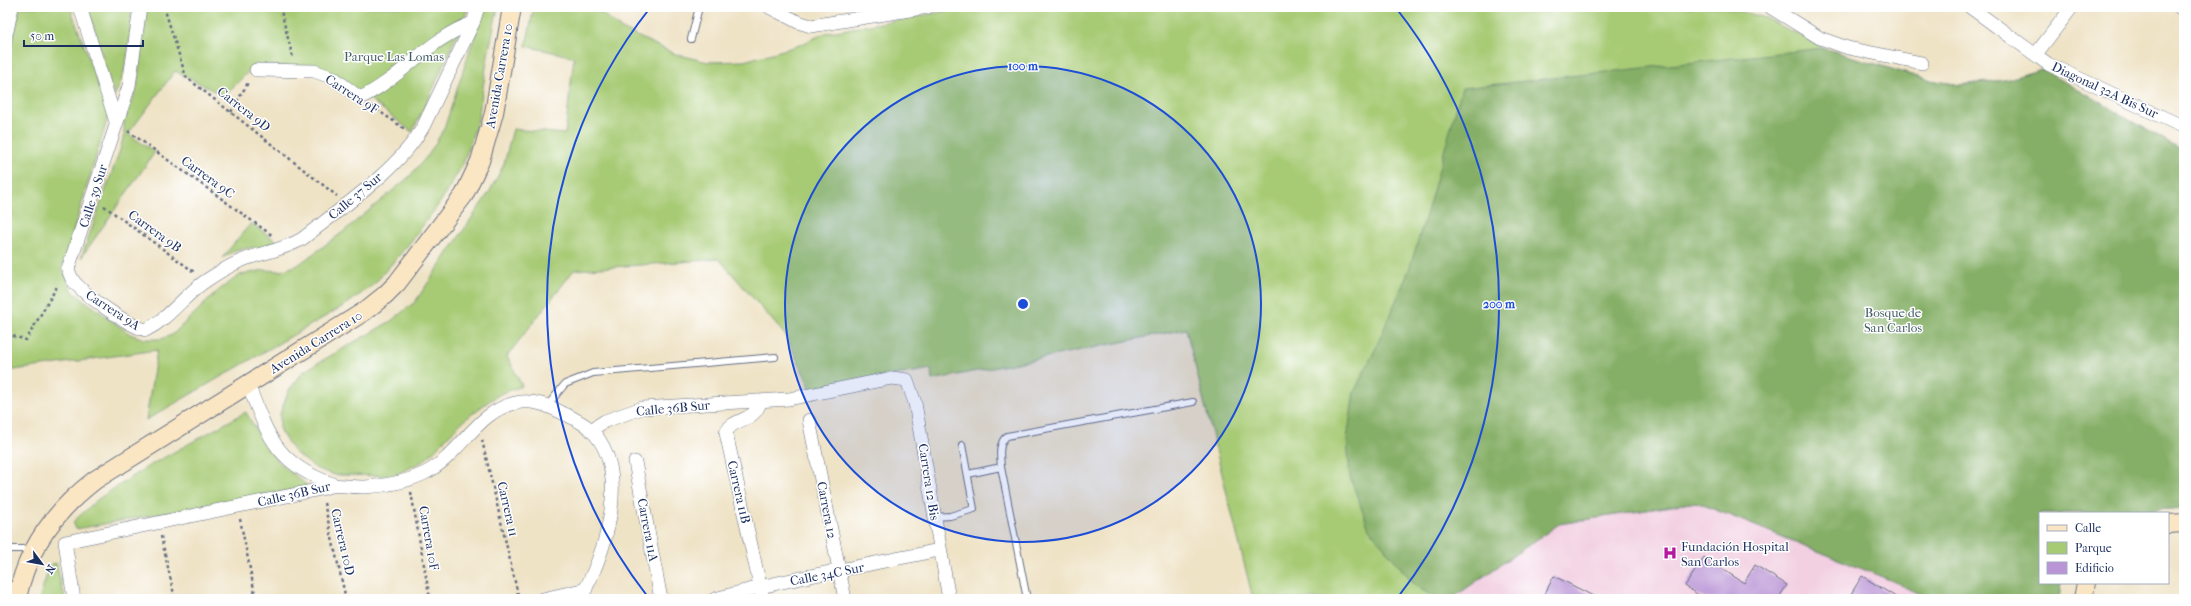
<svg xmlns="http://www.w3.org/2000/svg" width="2191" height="606" viewBox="0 0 2191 606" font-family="'IM FELL French Canon',serif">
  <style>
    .built { fill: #f2cfe1 }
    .green { fill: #a7cb75; stroke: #617d6a }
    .forest { fill: #85af66; stroke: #506f62 }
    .building { fill: #ba95d6 }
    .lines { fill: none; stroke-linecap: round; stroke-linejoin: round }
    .lane-casing { stroke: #656e82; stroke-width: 8 }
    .street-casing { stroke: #656e82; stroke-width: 14 }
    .secondary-casing { stroke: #656e82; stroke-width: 20 }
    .path { stroke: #656e82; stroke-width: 2.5; stroke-dasharray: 3 3; stroke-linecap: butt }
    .lane { stroke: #fff; stroke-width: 6 }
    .street { stroke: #fff; stroke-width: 13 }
    .secondary { stroke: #fbe6c4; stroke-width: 18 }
    .ring { fill: none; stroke: #1d4ed8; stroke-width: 2 }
    .labels { text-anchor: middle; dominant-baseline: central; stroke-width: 3; stroke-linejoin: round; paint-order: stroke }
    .park-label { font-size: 13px; fill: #455e65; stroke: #fff }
    .street-label { font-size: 13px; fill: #1b2f5e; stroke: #fff }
    .poi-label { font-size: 13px; fill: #1b2f5e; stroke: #fff; text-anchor: start }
    .centre { fill: #1d4ed8; stroke: #fff; stroke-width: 2 }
    .ring-label { font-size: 12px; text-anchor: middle; font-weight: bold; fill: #1d4ed8; stroke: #fff; stroke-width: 3; stroke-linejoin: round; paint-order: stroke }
  </style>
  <rect width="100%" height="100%" fill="#fff"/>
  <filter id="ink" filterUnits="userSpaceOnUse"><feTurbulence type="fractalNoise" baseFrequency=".025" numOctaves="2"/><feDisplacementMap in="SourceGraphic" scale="8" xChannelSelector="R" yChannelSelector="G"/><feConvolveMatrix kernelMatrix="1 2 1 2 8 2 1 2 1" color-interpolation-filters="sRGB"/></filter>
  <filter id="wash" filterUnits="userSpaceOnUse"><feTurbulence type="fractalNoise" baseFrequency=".012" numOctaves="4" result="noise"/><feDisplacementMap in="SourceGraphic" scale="16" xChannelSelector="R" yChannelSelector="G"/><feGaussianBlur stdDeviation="0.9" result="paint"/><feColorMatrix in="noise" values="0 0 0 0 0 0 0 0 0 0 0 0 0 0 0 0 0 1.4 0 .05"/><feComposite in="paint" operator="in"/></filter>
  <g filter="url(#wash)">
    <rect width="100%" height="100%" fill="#efe3c6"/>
    <path class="built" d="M1696 502 1895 582 1929 599H1451L1559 524Z"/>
    <g class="green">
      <path d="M20 7H70L109 114 62 268 73 292 130 334 145 339H161L172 335 219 290 240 275 264 270 280 271 298 265 343 232 409 177 429 154 444 129 484 7H498L488 55 478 119 463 164 441 201 409 244 374 284 347 304 146 420 157 350 7 371V66Z"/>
      <path d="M88 7H132C130 35 129 71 114 96Z"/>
      <path d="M147 7H469L430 96 412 132 362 93 303 67 255 65 224 96 175 71 128 134 155 152 81 258 120 150 124 135V120L136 91Z"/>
      <path d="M534 7H594L620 28 675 54 708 62 744 61 797 46 825 33 969 7H1724L1766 18 1824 48 1924 79 1960 85 2005 80 2042 69 2184 151V508L2105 513H2040V583H2061L2059 599H1929L1895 582 1696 502 1559 524 1451 599H1253L1186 329 932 380 931 369 811 389 786 336 719 259 574 270 507 356 522 386 500 394 485 404 462 422 424 461 393 476 335 475 317 469 294 452 280 431V414L289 390 304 371 391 321 415 302 490 191 504 164 513 129 565 134 574 57 526 46Z"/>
      <path d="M251 223 279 243 273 246 238 249 222 258Z"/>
      <path d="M246 412 262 441 280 463 309 487 76 529 73 522 98 499 147 467Z"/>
      <path d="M56 563 65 599H39L50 565Z"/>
    </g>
    <path class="forest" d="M1824 48 1924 79 1960 85 2005 80 2042 69 2184 151V508L2105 513H2040V583H2061L2059 599H1929L1895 582 1696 502 1559 524 1451 599H1436L1415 585 1369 529 1350 477 1347 439 1354 392 1374 352 1409 270 1429 205 1462 88Z"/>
    <g id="blocks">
      <g class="building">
        <path d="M1704 557 1744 583 1755 565 1787 585 1778 599H1705L1685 586Z"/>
        <path d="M1554 576 1599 599H1542Z"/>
        <path d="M1862 576 1899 599H1848Z"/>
      </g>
    </g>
  </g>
  <g filter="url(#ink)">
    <use href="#blocks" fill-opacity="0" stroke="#656e82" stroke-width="1"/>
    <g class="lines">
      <defs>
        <g id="lane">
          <path d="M691 39 699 7"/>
          <path d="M547 406 565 384 593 373 775 357"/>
          <path d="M968 474 1001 467"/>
          <path d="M935 517 950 516 974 509 962 445"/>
          <path d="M7 549H31"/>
          <path d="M1027 599 1001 467C1000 456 998 443 1007 436L1193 402"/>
        </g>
        <g id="street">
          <path d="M80 7 116 122"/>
          <path d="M140 7 129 86 68 269C70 275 72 281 77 285 89 298 129 326 146 330 170 318 185 294 207 280 219 272 234 263 248 258 267 252 285 249 302 239 341 208 401 168 424 125L473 23 478 7"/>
          <path d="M769 7 798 22 811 26 928 7"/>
          <path d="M1770 7 1820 38 1848 48 1922 63"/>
          <path d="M1970 7 2048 64 2184 127"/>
          <path d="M2179 7 2184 10"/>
          <path d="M7 31 12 7"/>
          <path d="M2036 54 2072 7"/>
          <path d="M256 70 314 71 334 78 360 98C402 78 429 38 473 23"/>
          <path d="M248 384C268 436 276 464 333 484"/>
          <path d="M760 402C755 423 732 417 726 433L763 599"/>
          <path d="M809 420 845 599"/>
          <path d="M591 430 605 421 642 408 789 399 892 378 907 380 915 403 949 599"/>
          <path d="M635 462 661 599"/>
          <path d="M74 599 65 542 321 489C338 482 348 488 365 487 384 486 406 482 423 474 462 456 476 408 521 402 538 400 552 408 567 415 575 419 583 423 590 429 633 470 605 556 580 599"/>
          <path d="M543 599 586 589"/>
          <path d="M715 599C788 578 865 566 939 550"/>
        </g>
        <g id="secondary">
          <path d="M2168 524 2184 523"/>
          <path d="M17 599C26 550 56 510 95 480L365 311 385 295 397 283 464 195 480 161 494 113 512 7"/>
          <path d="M2083 599 2086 583"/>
        </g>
      </defs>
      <use href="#lane" class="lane-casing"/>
      <use href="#street" class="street-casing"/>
      <use href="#secondary" class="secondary-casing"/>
      <g class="path">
        <path d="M164 7 186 77 337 196"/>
        <path d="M280 7 293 58"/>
        <path d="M372 106 406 130"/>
        <path d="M231 112 249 81"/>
        <path d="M128 131 273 236"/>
        <path d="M104 206 194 272"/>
        <path d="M7 334 26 340 58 285"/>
        <path d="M482 440 519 599"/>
        <path d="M411 492 430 599"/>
        <path d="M324 503 346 599"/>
        <path d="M240 519 256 599"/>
        <path d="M161 536 175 599"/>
      </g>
      <use href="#lane" class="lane"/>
      <use href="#street" class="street"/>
      <use href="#secondary" class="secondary"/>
    </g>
  </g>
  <circle cx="1023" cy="304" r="238" fill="#1d4ed8" fill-opacity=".12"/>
  <g class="ring">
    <circle cx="1023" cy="304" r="238"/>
    <path d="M648 597A476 476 0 0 1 650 8M1396 8A476 476 0 0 1 1398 597"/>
  </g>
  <defs>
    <symbol id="hospital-bare" viewBox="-9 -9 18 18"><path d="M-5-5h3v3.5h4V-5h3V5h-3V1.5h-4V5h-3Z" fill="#b5179e" stroke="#fff" stroke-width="2.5" paint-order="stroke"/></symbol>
  </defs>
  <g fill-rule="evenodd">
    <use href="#hospital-bare" x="1660" y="543" width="20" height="20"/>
  </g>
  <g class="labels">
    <g class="park-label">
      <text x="394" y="56">Parque Las Lomas</text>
      <text x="1893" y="312">Bosque de<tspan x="1893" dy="15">San Carlos</tspan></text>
    </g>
    <g class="street-label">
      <text transform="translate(499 76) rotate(-80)">Avenida Carrera 10</text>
      <text transform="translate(2105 90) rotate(25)">Diagonal 32A Bis Sur</text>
      <text transform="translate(352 94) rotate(33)">Carrera 9F</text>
      <text transform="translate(244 109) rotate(38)">Carrera 9D</text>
      <text transform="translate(208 177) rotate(36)">Carrera 9C</text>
      <text transform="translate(93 196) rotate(-72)">Calle 39 Sur</text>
      <text transform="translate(355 196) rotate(-40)">Calle 37 Sur</text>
      <text transform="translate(155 231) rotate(36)">Carrera 9B</text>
      <text transform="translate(113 310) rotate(33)">Carrera 9A</text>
      <text transform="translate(316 342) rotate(-32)">Avenida Carrera 10</text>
      <text transform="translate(673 408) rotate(-5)">Calle 36B Sur</text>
      <text transform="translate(929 482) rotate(81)">Carrera 12 Bis</text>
      <text transform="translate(739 492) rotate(77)">Carrera 11B</text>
      <text transform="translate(294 494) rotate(-13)">Calle 36B Sur</text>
      <text transform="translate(508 509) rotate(77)">Carrera 11</text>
      <text transform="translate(827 510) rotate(79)">Carrera 12</text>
      <text transform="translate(648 530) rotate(79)">Carrera 11A</text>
      <text transform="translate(429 538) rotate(80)">Carrera 10F</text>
      <text transform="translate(343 542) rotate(77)">Carrera 10D</text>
      <text transform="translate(827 574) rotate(-11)">Calle 34C Sur</text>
    </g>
    <g class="poi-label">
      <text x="1681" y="546">Fundación Hospital<tspan x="1681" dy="15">San Carlos</tspan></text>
    </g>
  </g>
  <circle cx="1023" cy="304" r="6" class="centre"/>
  <g class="ring-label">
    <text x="1023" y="70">100 m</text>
    <text x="1499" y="308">200 m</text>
  </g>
  <rect width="2191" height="606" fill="none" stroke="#fff" stroke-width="24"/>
  <rect x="2039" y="512" width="130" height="72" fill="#ffffff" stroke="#a4acbf"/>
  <rect x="2047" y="525" width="20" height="6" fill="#fbe6c4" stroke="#a4acbf"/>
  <text x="2075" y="532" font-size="12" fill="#1b2f5e">Calle</text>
  <rect x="2047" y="542" width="20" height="12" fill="#a7cb75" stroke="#a4acbf"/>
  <text x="2075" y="552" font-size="12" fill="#1b2f5e">Parque</text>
  <rect x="2047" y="562" width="20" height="12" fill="#ba95d6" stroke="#a4acbf"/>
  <text x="2075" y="572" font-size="12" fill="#1b2f5e">Edificio</text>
  <g transform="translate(42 564) rotate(122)" stroke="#ffffff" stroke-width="3" paint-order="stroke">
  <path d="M0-3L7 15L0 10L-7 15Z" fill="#1b2f5e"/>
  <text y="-6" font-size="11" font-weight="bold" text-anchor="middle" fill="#1b2f5e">N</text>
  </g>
  <path d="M24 40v6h119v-6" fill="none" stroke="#1b2f5e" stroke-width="2"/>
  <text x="30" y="40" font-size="12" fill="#1b2f5e" stroke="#ffffff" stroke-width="3" paint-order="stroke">50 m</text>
</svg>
